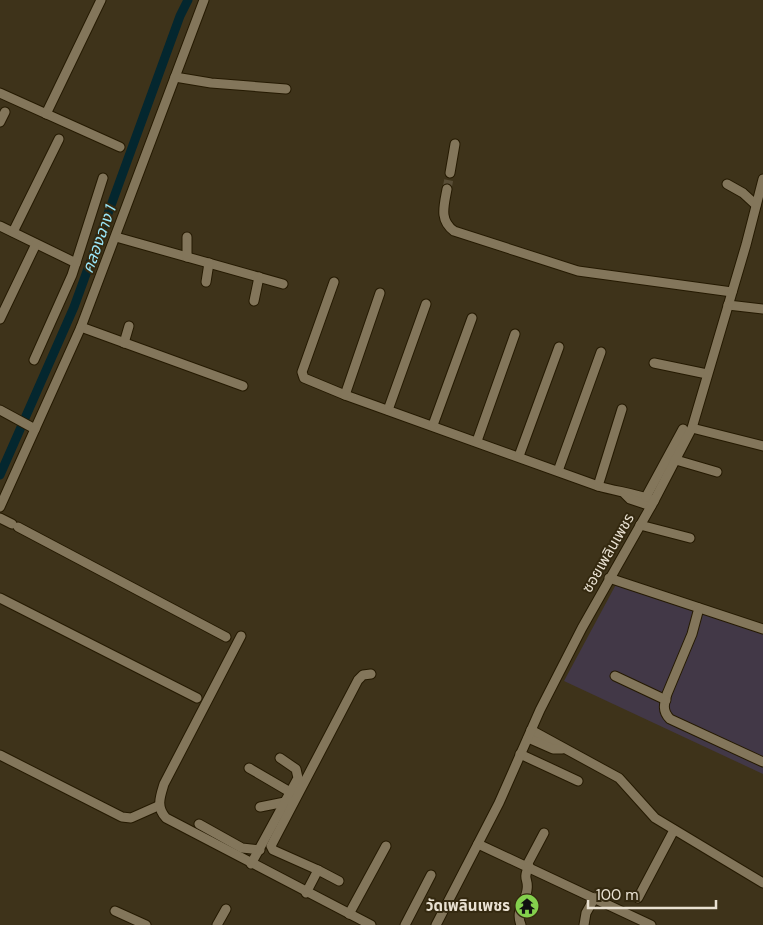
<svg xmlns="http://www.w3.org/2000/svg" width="763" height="925" viewBox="0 0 763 925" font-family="'DM Sans','Noto Sans Thai',sans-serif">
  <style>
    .industrial { fill: #423847 }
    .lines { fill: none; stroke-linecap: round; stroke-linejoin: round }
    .canal { stroke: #04272f; stroke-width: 9 }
    .minor-tunnel { stroke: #584d36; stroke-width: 9; stroke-dasharray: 9 4.5; stroke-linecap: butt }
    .minor-casing { stroke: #251a02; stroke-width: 11 }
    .minor { stroke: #83765b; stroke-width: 9 }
    .labels { text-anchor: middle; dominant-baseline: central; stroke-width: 4; stroke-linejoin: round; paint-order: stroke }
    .street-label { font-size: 15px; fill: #e9e1d2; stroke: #342910 }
    .poi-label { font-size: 15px; font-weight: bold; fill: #e9e1d2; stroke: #342910; text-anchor: end }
    .water-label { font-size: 16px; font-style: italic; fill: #9ae6f9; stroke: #342910 }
  </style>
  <rect width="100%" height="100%" fill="#3e331a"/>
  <path class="industrial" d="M620 577 763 627V774L564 681Z"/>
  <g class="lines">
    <path class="canal" d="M0 475 74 307 180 16 188 0"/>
    <path class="minor-tunnel" d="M447 189 450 173"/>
    <defs>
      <g id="minor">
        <path d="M175 77 211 83 286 89"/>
        <path d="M0 93 120 147"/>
        <path d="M46 114 101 0"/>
        <path d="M0 122 5 112"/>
        <path d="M450 173 455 144"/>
        <path d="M727 184 743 193 756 205"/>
        <path d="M447 189C444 206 439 220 454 231L578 271 732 292"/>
        <path d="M0 226 76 263"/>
        <path d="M13 232 59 139"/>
        <path d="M116 237 283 284"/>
        <path d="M187 257V237"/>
        <path d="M206 282 209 263"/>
        <path d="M334 282 302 372 304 378 345 395 598 486C618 492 636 493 654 501"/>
        <path d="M254 301 259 277"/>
        <path d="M728 305 763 309"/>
        <path d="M0 319 36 244"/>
        <path d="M81 327 243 386"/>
        <path d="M124 343 129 326"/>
        <path d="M34 360 72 275 103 178"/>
        <path d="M654 363 707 374"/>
        <path d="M345 395 380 293"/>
        <path d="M0 410 35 429"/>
        <path d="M388 410 426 304"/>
        <path d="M433 425 472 318"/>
        <path d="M692 428 763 446"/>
        <path d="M477 441 515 334"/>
        <path d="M519 456 559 347"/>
        <path d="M676 460 717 472"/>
        <path d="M558 471 601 352"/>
        <path d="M598 486 622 409"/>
        <path d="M625 494 630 499 651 506"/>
        <path d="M646 497 683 429"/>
        <path d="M0 507 81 327 204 0"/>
        <path d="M0 518 12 524"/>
        <path d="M640 525 690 538"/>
        <path d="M18 527 226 637"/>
        <path d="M609 578 763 629"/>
        <path d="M0 598 197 698"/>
        <path d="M699 608 692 634 667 694C664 704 662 711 670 719L763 762"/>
        <path d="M241 636 164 784C160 797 156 807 166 818L371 925"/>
        <path d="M615 676 666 700"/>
        <path d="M531 730 619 778 655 818 763 883"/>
        <path d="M528 738 553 749H562"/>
        <path d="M520 754 578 781"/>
        <path d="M0 755 122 817 131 818 158 806"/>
        <path d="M249 768 290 792"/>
        <path d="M260 807 285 802"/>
        <path d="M199 824 242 848 260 850"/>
        <path d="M478 844 651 925"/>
        <path d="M251 864 298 778 296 769 280 758"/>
        <path d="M527 865 544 833"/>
        <path d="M318 870 339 881"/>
        <path d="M306 893 318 870 273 850 271 846 358 680 363 675 371 674"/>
        <path d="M638 898 674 830"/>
        <path d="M115 911 146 925"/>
        <path d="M349 914 386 846"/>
        <path d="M217 925 226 909"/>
        <path d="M405 925 431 875"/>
        <path d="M436 925 499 803 540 710 582 628 654 501 692 428 746 245 763 179"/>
        <path d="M521 925C515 910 525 904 527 890 529 878 522 881 529 866"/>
        <path d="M584 925 586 913 595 897"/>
      </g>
    </defs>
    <use href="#minor" class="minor-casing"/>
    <use href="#minor" class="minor"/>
  </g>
  <defs>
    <symbol id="temple-disc" viewBox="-11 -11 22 22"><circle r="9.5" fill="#84d04d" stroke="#342910"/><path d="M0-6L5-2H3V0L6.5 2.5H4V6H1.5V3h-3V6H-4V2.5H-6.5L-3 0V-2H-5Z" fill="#111"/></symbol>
  </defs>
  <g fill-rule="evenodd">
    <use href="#temple-disc" x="513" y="892" width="28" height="28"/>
  </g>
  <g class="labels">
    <g class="street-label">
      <text transform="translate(608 553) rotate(-60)">ซอยเพลินเพชร</text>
    </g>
    <g class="poi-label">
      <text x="510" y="906">วัดเพลินเพชร</text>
    </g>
    <g class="water-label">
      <text transform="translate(99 239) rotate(-70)">คลองฉาง 1</text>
    </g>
  </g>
  <path d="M588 900v8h128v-8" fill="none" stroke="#e9e1d2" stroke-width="2.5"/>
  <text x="596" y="900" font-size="15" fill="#e9e1d2" stroke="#342910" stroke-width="4" paint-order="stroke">100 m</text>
</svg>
